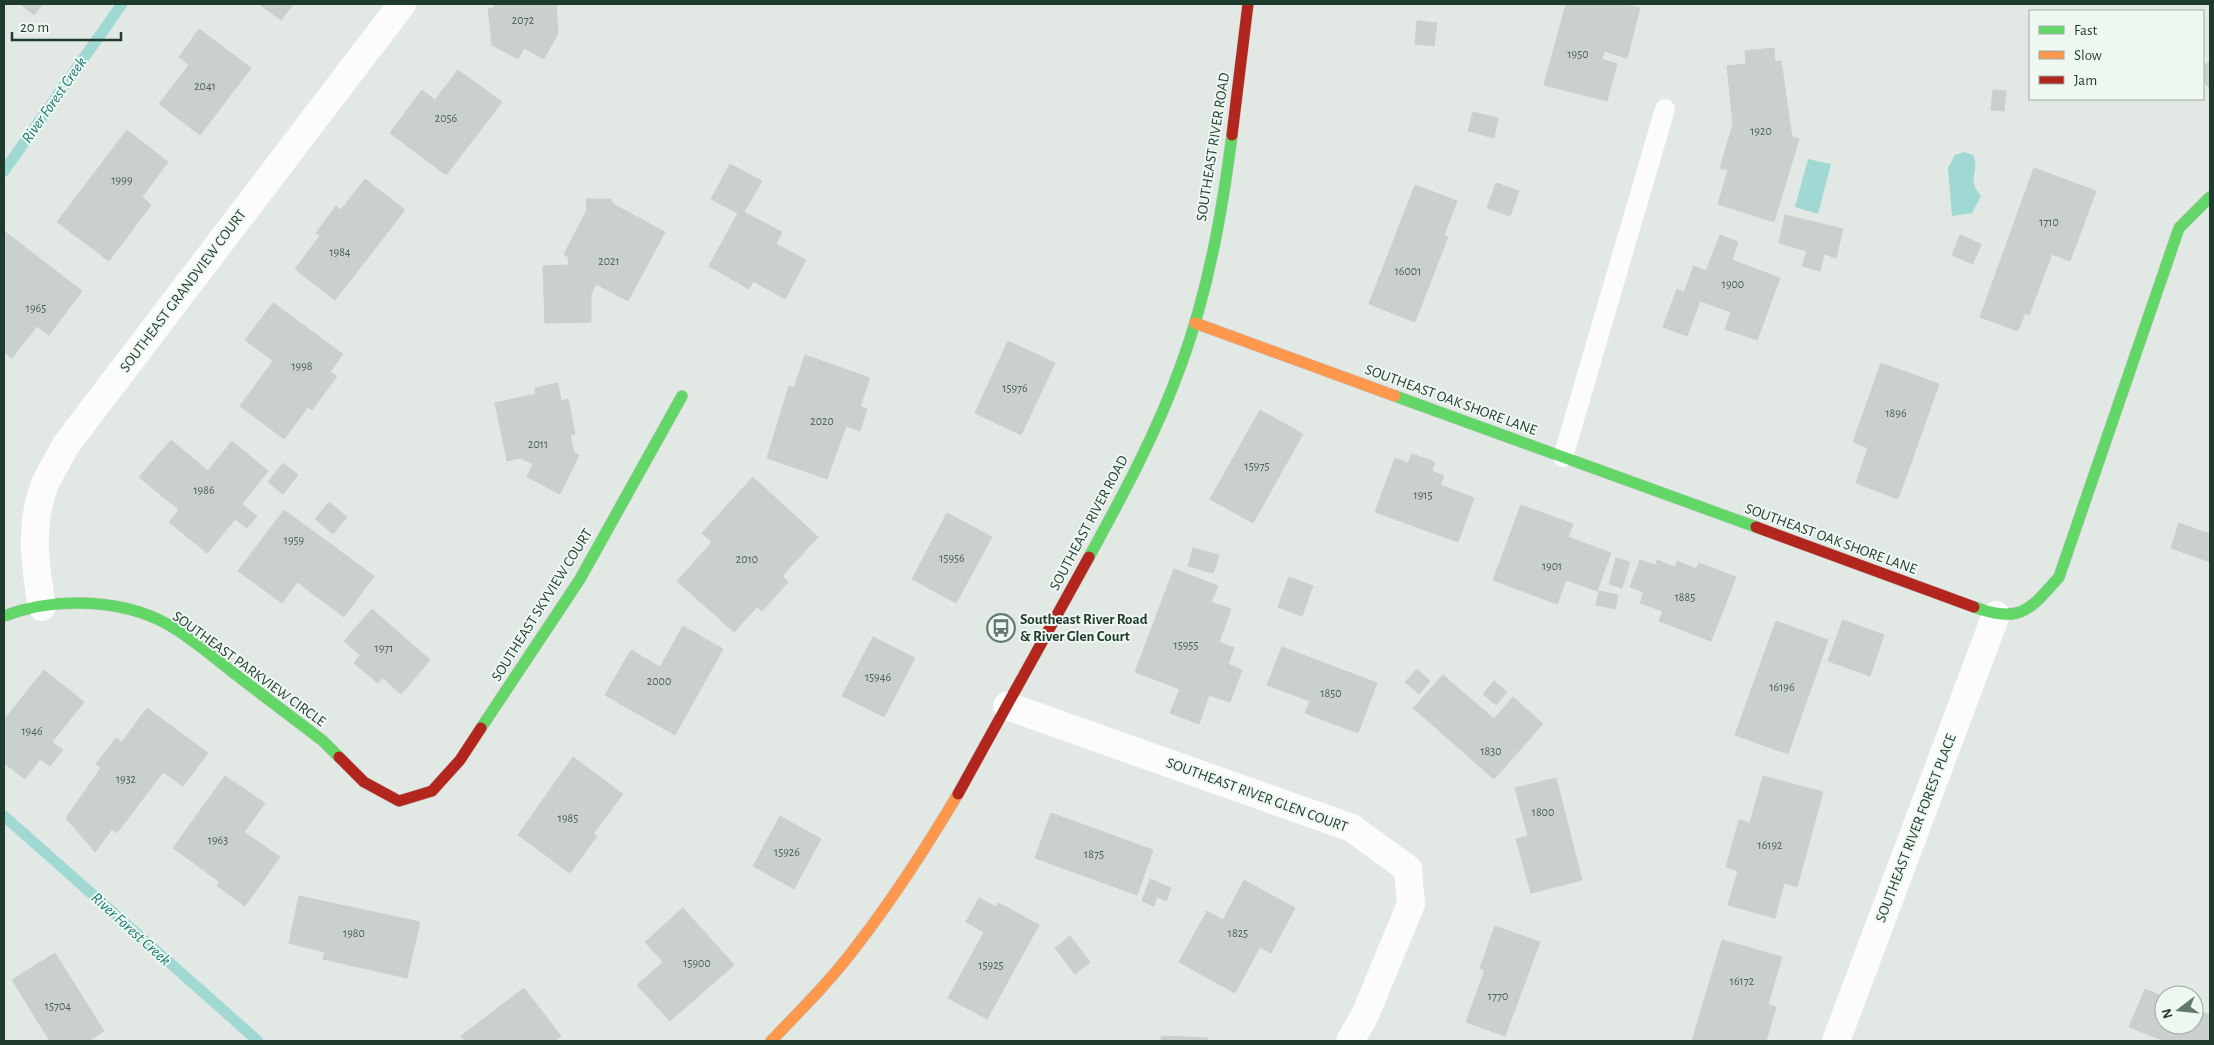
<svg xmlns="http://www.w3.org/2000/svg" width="2214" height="1045" viewBox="0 0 2214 1045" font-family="'Alegreya Sans',sans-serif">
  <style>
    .water { fill: #a0d9d4 }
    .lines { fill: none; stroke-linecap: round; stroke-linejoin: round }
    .stream { stroke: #a0d9d4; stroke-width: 11 }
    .building { fill: #cad0cd; stroke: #cad1cd }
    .fast-casing { stroke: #bbc5bf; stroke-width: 12 }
    .slow-casing { stroke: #bbc5bf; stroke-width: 12 }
    .jam-casing { stroke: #bbc5bf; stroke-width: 12 }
    .lane { stroke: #fbfcfb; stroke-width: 20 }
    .street { stroke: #fbfcfb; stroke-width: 28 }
    .fast { stroke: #63d668; stroke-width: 11 }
    .slow { stroke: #ff974d; stroke-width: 11 }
    .jam { stroke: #b3261e; stroke-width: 11 }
    .labels { text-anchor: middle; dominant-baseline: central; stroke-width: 4; stroke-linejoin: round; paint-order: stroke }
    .number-label { font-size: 12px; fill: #4b6156 }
    .street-label { font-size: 15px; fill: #1f3b2e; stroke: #eff7f1 }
    .poi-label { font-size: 15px; font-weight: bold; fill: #1f3b2e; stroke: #eff7f1; text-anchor: start }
    .water-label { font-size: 16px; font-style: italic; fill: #187974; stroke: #eff7f1 }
  </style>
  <rect width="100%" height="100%" fill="#e2e8e4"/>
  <g class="water">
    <path d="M1964 152 1973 155C1981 174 1965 176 1981 196L1972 213 1952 216 1948 168 1955 155Z"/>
    <path d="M1808 159 1831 164 1818 214 1795 207Z"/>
  </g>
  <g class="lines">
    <g class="stream">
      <path d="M4 171 122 4"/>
      <path d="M4 816 258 1041"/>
    </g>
  </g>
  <g class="building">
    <path d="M20 4H43L34 15Z"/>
    <path d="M259 4H293L281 20Z"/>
    <path d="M494 4H556L558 33 544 59 524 48 518 59 492 45 488 8H494Z"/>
    <path d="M1566 4H1624L1640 8 1627 58 1604 51 1602 59 1617 64 1607 101 1544 85Z"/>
    <path d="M1417 21 1437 23 1434 46 1415 44Z"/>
    <path d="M199 29 251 68 200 135 159 104 189 65 179 57Z"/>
    <path d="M1774 48 1775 62 1781 61 1792 137 1799 139 1774 222 1718 204 1728 170 1720 168 1733 124 1727 66 1746 64 1745 51Z"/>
    <path d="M2210 61V89L2203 80V67Z"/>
    <path d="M458 70 502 102 446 175 390 133 422 90 435 100Z"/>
    <path d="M1993 90 2006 91 2004 111 1991 110Z"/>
    <path d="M1473 112 1498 118 1494 138 1468 131Z"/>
    <path d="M127 130 168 162 142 197 151 205 109 261 57 222Z"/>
    <path d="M730 164 762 181 744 212 782 232 776 244 806 260 785 299 753 281 749 289 709 266 738 213 711 199Z"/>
    <path d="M2034 168 2096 191 2070 261 2052 254 2029 315 2025 313 2018 331 1980 317Z"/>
    <path d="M365 179 405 210 335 300 295 269 320 236 316 233 336 206 341 210Z"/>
    <path d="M1496 183 1519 191 1510 216 1487 208Z"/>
    <path d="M1415 185 1457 201 1444 235 1448 237 1415 322 1369 304Z"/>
    <path d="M586 199H611L613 204 665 232 628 301 596 284 591 294V322L545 323 543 266 569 265 568 257 564 254 587 210Z"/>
    <path d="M1785 215 1843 229 1836 258 1824 254 1820 271 1802 266 1807 251 1779 243Z"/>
    <path d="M4 231 82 291 49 335 37 326 12 358 4 352Z"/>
    <path d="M1720 235 1738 242 1732 260 1780 278 1757 340 1725 329 1731 312 1700 301 1687 336 1663 327 1677 289 1684 292 1694 266 1706 271Z"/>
    <path d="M1960 235 1981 244 1973 264 1952 255Z"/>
    <path d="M273 303 343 354 330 372 337 376 312 410 308 407 284 439 240 406 273 361 245 340Z"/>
    <path d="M1008 341 1055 363 1021 435 975 413Z"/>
    <path d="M805 355 870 378 860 406 867 409 860 431 846 426 827 479 767 458 789 386 794 388Z"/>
    <path d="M1881 363 1939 384 1898 499 1856 483 1868 448 1853 442Z"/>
    <path d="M558 383 561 401 568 399 575 434 570 435 574 453 579 455 560 494 527 477 533 464 520 458 507 461 495 403 536 394 535 388Z"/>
    <path d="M1260 410 1303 434 1253 523 1210 499Z"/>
    <path d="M171 440 208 471 232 441 268 471 242 504 257 516 247 528 235 519 207 553 169 522 179 510 139 477Z"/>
    <path d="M1412 454 1435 462 1432 471 1444 476 1440 485 1474 498 1458 542 1375 512 1395 458 1408 463Z"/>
    <path d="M283 463 298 475 283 494 268 482Z"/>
    <path d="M753 477 818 537 782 576 788 582 762 611 757 607 734 632 677 581 712 542 702 533Z"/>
    <path d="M329 502 347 517 333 534 315 519Z"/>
    <path d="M1521 505 1573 524 1568 537 1611 553 1597 591 1566 580 1557 604 1493 580Z"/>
    <path d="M284 510 374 576 344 617 297 582 282 603 238 571Z"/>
    <path d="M947 513 992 537 956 603 912 579Z"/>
    <path d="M2179 523 2210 534V562L2171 548Z"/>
    <path d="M1193 548 1219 555 1213 573 1188 566Z"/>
    <path d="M1616 558 1630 562 1622 588 1609 584Z"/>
    <path d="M1640 560 1656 565 1657 560 1675 567 1677 561 1696 569 1699 563 1736 577 1711 641 1659 621 1663 611 1640 603 1644 592 1630 587Z"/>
    <path d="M1174 569 1218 586 1211 602 1231 609 1219 642 1234 648 1228 664 1242 670 1230 702 1209 695 1199 724 1170 713 1180 689 1135 672Z"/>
    <path d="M1289 577 1313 586 1302 616 1278 607Z"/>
    <path d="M1599 591 1618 595 1615 609 1596 605Z"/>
    <path d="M372 609 430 660 401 694 383 678 378 683 354 663 360 655 344 641Z"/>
    <path d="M1843 620 1884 635 1870 676 1828 661Z"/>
    <path d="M1776 621 1828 640 1788 754 1735 735Z"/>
    <path d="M683 626 723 649 675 735 605 695 631 650 660 667Z"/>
    <path d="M873 637 915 658 884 717 842 696Z"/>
    <path d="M1282 647 1377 683 1358 733 1305 713 1310 701 1267 685Z"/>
    <path d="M1417 669 1430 681 1419 694 1405 682Z"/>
    <path d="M44 670 84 702 52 742 63 750 50 766 40 759 25 779 4 763V720Z"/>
    <path d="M1443 675 1494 719 1513 697 1543 724 1494 779 1413 708Z"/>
    <path d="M1494 681 1507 692 1496 705 1483 694Z"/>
    <path d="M147 708 208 753 183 786 163 772 117 833 112 829 95 852 66 818 101 768 96 764 116 738 122 742Z"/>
    <path d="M573 757 623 794 593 834 597 836 570 873 518 835Z"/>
    <path d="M225 776 265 803 244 832 280 857 245 906 217 886 220 882 173 848Z"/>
    <path d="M1763 776 1823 792 1797 887 1784 883 1775 918 1728 905 1738 871 1726 867 1739 820 1750 823Z"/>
    <path d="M1556 778 1582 880 1531 893 1516 839 1528 836 1515 788Z"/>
    <path d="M1051 813 1153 850 1137 895 1035 858Z"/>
    <path d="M780 816 821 839 794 889 753 866Z"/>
    <path d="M1150 879 1171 888 1166 901 1157 897 1154 906 1142 901Z"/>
    <path d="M1244 880 1295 908 1271 953 1260 947 1235 993 1179 962 1207 911 1223 920Z"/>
    <path d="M299 896 420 922 407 978 323 959 325 952 289 943Z"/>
    <path d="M979 898 996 907 999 903 1039 925 987 1019 948 998 984 932 966 922Z"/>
    <path d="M683 908 734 965 670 1021 637 985 663 962 645 942Z"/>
    <path d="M1495 926 1540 942 1505 1036 1466 1022 1485 970 1480 968Z"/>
    <path d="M1070 936 1090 962 1075 974 1055 948Z"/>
    <path d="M1722 940 1782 957 1768 1004 1776 1007 1766 1041H1692Z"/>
    <path d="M55 953 104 1031 88 1041H50L12 980Z"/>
    <path d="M524 988 561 1036 554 1041H465L461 1036Z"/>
    <path d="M2145 989 2164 997V1025H2194V1009L2210 1015V1041H2165L2129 1027Z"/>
    <path d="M1161 1036 1208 1038V1041H1161Z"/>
  </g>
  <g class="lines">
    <defs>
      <g id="fast">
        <path d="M1395 396 1756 527"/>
        <path d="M1089 557C1123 495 1157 432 1181 365 1208 292 1222 213 1232 135"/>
        <path d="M1974 607C2020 624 2030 610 2059 577L2179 228 2210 197"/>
        <path d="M4 616C57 596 129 598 177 630 197 643 216 659 235 674 264 696 294 719 323 741L339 757"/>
        <path d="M481 728 580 579 682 396"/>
      </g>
      <g id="slow">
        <path d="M1195 323 1395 396"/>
        <path d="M771 1041C801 1010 832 979 858 944 895 896 927 846 958 794"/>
      </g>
      <g id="jam">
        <path d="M1232 135 1248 4"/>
        <path d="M1756 527 1974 607"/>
        <path d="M339 757 364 782 399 801 432 791 460 760 481 728"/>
        <path d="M958 794 1089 557"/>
      </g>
    </defs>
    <use href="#fast" class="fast-casing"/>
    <use href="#slow" class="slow-casing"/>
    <use href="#jam" class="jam-casing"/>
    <path class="lane" d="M1563 457 1665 109"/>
    <g class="street">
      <path d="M42 607C35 566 29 524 45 484 51 471 59 459 65 446L402 4"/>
      <path d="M1007 706 1352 828 1408 869 1411 904 1365 1015 1350 1041"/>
      <path d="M1836 1041 1996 615"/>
    </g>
    <use href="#fast" class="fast"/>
    <use href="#slow" class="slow"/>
    <use href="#jam" class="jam"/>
  </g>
  <defs>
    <symbol id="bus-ring" viewBox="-11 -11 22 22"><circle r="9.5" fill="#eff7f1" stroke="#63786e" stroke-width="1.5"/><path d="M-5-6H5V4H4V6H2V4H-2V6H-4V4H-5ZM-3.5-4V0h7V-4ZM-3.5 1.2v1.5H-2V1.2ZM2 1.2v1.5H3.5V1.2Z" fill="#63786e"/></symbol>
  </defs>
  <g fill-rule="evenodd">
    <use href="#bus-ring" x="985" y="612" width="32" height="32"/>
  </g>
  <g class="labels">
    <g class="number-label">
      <text x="523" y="20">2072</text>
      <text x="1578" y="54">1950</text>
      <text x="205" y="86">2041</text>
      <text x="446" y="118">2056</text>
      <text x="1761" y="131">1920</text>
      <text x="122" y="180">1999</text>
      <text x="2049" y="222">1710</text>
      <text x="340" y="252">1984</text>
      <text x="609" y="261">2021</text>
      <text x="1408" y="271">16001</text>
      <text x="1733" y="284">1900</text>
      <text x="36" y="308">1965</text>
      <text x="302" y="366">1998</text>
      <text x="1015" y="388">15976</text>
      <text x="1896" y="413">1896</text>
      <text x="822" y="421">2020</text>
      <text x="538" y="444">2011</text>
      <text x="1257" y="466">15975</text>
      <text x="204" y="490">1986</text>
      <text x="1423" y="495">1915</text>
      <text x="294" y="540">1959</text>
      <text x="952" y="558">15956</text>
      <text x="747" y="559">2010</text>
      <text x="1552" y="566">1901</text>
      <text x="1685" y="597">1885</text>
      <text x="1186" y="645">15955</text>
      <text x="384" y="648">1971</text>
      <text x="878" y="677">15946</text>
      <text x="659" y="681">2000</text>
      <text x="1782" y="687">16196</text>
      <text x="1331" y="693">1850</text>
      <text x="32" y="731">1946</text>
      <text x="1491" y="751">1830</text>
      <text x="126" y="779">1932</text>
      <text x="1543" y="812">1800</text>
      <text x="568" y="818">1985</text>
      <text x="218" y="840">1963</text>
      <text x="1770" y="845">16192</text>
      <text x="787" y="852">15926</text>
      <text x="1094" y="854">1875</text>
      <text x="354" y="933">1980</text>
      <text x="1238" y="933">1825</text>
      <text x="697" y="963">15900</text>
      <text x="991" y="965">15925</text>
      <text x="1742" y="981">16172</text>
      <text x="1498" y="996">1770</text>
      <text x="58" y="1006">15704</text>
    </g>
    <g class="street-label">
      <text transform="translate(1213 147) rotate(-81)">SOUTHEAST RIVER ROAD</text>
      <text transform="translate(183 291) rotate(-53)">SOUTHEAST GRANDVIEW COURT</text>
      <text transform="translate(1451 400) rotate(20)">SOUTHEAST OAK SHORE LANE</text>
      <text transform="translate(1089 523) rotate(-62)">SOUTHEAST RIVER ROAD</text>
      <text transform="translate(1831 539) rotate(20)">SOUTHEAST OAK SHORE LANE</text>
      <text transform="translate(542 605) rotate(-58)">SOUTHEAST SKYVIEW COURT</text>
      <text transform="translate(249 669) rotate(36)">SOUTHEAST PARKVIEW CIRCLE</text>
      <text transform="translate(1257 795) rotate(20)">SOUTHEAST RIVER GLEN COURT</text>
      <text transform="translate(1916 828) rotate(-69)">SOUTHEAST RIVER FOREST PLACE</text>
    </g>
    <g class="poi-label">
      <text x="1020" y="619">Southeast River Road<tspan x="1020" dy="17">&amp; River Glen Court</tspan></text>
    </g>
    <g class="water-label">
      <text transform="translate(54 100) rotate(-55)">River Forest Creek</text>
      <text transform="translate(131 929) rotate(42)">River Forest Creek</text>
    </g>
  </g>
  <rect width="2214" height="1045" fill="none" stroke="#1f3b2e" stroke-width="10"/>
  <rect x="2029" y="10" width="175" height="90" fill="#eff7f1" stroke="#9caca3"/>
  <rect x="2039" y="26" width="25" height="8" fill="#63d668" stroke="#9caca3"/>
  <text x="2074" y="35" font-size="15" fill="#1f3b2e">Fast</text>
  <rect x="2039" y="51" width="25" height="8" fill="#ff974d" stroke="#9caca3"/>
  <text x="2074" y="60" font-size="15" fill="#1f3b2e">Slow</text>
  <rect x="2039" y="76" width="25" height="8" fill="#b3261e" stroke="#9caca3"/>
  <text x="2074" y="85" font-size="15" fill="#1f3b2e">Jam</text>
  <g transform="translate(2179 1010) rotate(254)"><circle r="24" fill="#eff7f1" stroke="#9caca3"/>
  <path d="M0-4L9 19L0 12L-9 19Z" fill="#63786e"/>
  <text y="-8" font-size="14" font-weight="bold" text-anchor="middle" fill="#1f3b2e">N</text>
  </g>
  <path d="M12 32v8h109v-8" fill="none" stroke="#1f3b2e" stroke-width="2.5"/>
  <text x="20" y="32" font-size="15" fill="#1f3b2e" stroke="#eff7f1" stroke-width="4" paint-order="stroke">20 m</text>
</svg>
